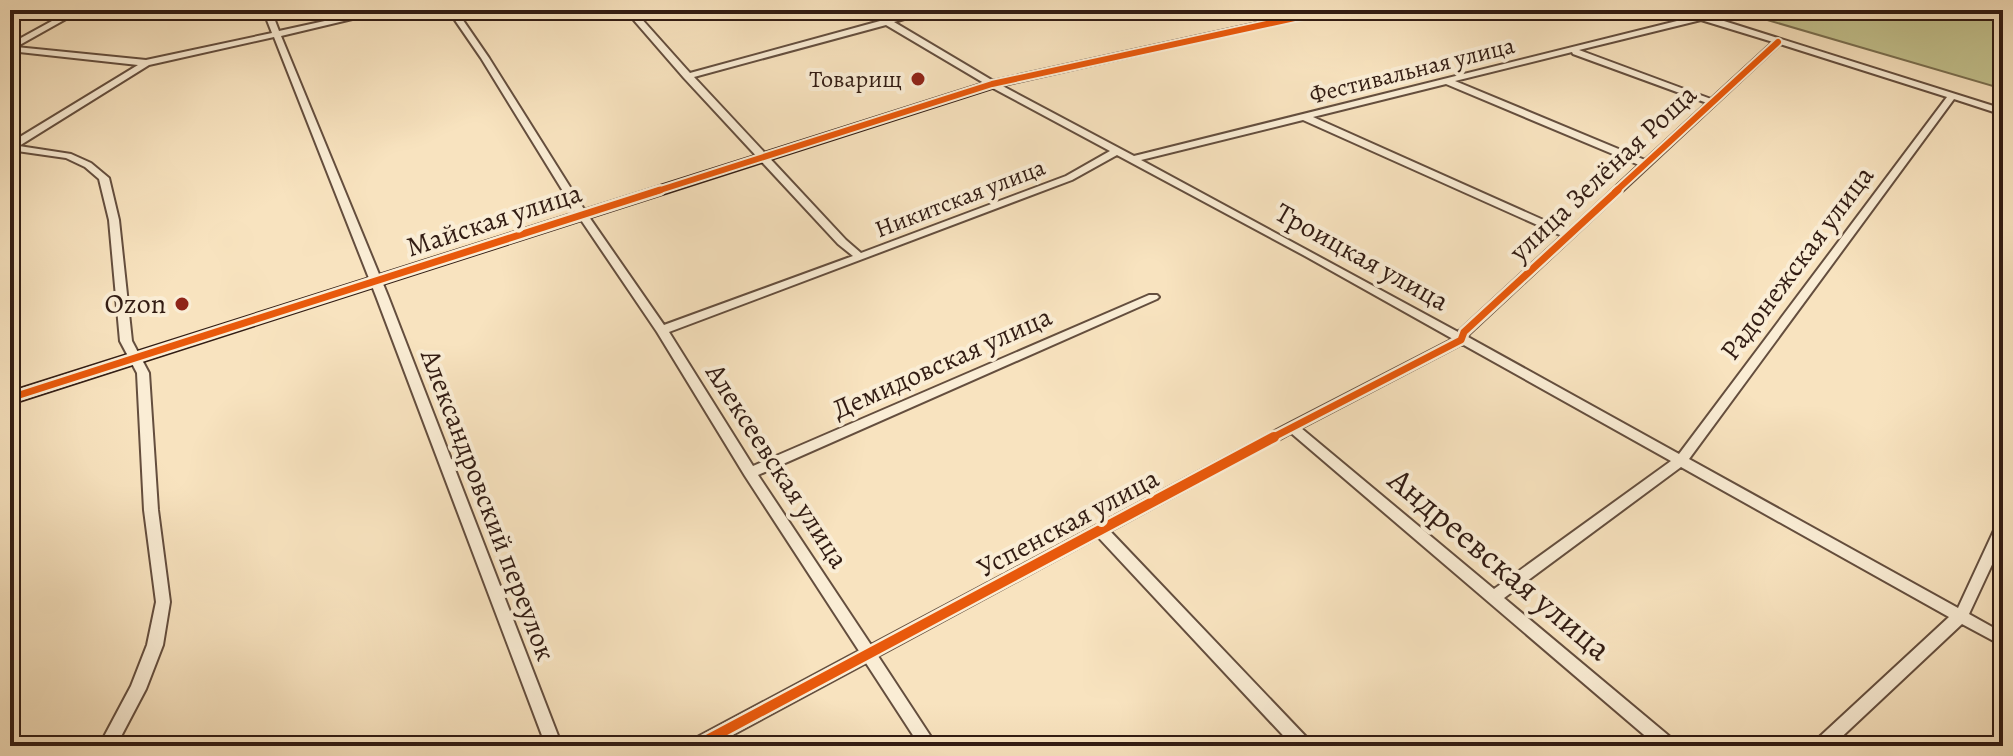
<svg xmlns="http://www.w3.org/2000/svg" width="2013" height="756" viewBox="0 0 2013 756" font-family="Alegreya,serif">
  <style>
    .green { fill: #c3c28e; stroke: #7a6f50; stroke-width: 2 }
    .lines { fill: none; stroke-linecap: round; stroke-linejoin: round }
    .street-casing { stroke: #644e3e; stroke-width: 4 }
    .secondary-casing { stroke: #321c13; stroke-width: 4 }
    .street { fill: #faedd5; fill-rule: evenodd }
    .secondary { fill: #faedd5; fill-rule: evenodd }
    .cycleway-far2-casing { stroke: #faedd5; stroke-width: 10 }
    .cycleway-far1-casing { stroke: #faedd5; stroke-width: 12 }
    .cycleway-casing { stroke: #faedd5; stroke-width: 15 }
    .cycleway-far2 { stroke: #e8590c; stroke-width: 6 }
    .cycleway-far1 { stroke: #e8590c; stroke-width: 7 }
    .cycleway { stroke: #e8590c; stroke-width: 10 }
    .poi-dot { fill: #8f2418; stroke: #faedd5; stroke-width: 3 }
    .labels { text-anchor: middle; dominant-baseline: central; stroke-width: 8; stroke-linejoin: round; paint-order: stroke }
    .far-street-label { font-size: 24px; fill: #321c13; stroke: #faedd5 }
    .far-poi-label { font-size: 24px; fill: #321c13; stroke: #faedd5; text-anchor: end }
    .street-label { font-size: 28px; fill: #321c13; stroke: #faedd5 }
    .poi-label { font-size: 28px; fill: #321c13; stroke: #faedd5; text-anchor: end }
    .near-street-label { font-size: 34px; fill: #321c13; stroke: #faedd5 }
  </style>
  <rect width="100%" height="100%" fill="#f8e3bf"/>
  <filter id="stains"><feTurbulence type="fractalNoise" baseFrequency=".0025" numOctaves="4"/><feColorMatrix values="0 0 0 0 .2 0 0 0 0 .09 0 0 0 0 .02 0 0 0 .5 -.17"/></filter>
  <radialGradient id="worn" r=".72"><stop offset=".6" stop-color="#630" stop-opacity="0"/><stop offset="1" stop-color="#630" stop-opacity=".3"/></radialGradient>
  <path class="green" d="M1733 10H2003V89Z"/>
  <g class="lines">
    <defs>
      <g id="street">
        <path d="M72 10H82L16 47 146 60 272 33 263 10H271L279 31 375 10H390L281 36 388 296 562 746H546L376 296 274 37 149 65 19 146 71 154 91 163 109 178 119 220 132 341 149 373 158 510 170 602 163 645 146 689 116 746H99L131 686 147 645 156 602 144 510 137 373 120 341 109 220 99 179 85 167 66 158 10 150V143L138 65 10 51V44Z"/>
        <path d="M448 10H456L489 58 587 214 664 325 853 256 838 244 684 78 625 10H633L636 13 660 10 639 16 690 73 880 21 863 10H873L888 19 922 10H935L894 22 995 82 1134 156 1693 17 1675 10H1687L1705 15 2003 109V115L1954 99 1689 459 1958 608 1996 526 1998 522 2003 521V541L1969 614 2003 633V646L1962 624 1832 746H1813L1815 741 1949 617 1681 467 1504 598 1675 741 1677 746H1657L1291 433 1110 531 1310 741 1312 746H1293L1098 537 878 656 937 746H920L866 663 712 746H688L690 741 859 651 745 476 657 332 577 214 481 58ZM1701 20 1773 42 1711 99 1579 50ZM886 25 989 86 1110 151 1066 176 861 253 846 240 694 77ZM1780 44 1947 97 1679 454 1468 337 1469 334ZM1572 52 1573 54 1707 103 1645 160 1455 81ZM1446 84 1639 165 1568 231 1313 117ZM1303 120 1562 236 1458 332 1141 160ZM1117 155 1305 256 1453 339 1288 424 871 645 758 475 1157 299 1159 297 1157 295H1149L753 466 669 332 1072 180ZM1462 344 1671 461 1494 589 1301 428Z"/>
      </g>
      <path id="secondary" d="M1317 10H1336L995 87 10 404V392L988 82Z"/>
    </defs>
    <use href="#street" class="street-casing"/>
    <use href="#secondary" class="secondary-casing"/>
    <use href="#street" class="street"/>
    <use href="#secondary" class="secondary"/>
    <defs>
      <g id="cycleway-far2">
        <path d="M654 192 992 84 1331 10"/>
        <path d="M1615 192 1778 42"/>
      </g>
      <g id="cycleway-far1">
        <path d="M10 398 660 190"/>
        <path d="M1270 439 1461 340 1464 332 1618 190"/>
      </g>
      <path id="cycleway" d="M696 746 1274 437"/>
    </defs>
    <use href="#cycleway-far2" class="cycleway-far2-casing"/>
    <use href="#cycleway-far1" class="cycleway-far1-casing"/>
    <use href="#cycleway" class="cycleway-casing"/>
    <use href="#cycleway-far2" class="cycleway-far2"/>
    <use href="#cycleway-far1" class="cycleway-far1"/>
    <use href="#cycleway" class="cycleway"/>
  </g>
  <g class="poi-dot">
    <circle cx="918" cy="79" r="8"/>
    <circle cx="182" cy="304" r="8"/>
  </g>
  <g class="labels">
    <g class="far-street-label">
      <text transform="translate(1412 70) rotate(-14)">Фестивальная улица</text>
      <text transform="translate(960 198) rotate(-21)">Никитская улица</text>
    </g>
    <g class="far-poi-label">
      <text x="902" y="79">Товарищ</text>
    </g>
    <g class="street-label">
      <text transform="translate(1603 173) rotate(-43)">улица Зелёная Роща</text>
      <text transform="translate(494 220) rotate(-18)">Майская улица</text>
      <text transform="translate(1362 257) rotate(29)">Троицкая улица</text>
      <text transform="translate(1797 263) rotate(-53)">Радонежская улица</text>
      <text transform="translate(942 363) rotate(-24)">Демидовская улица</text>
      <text transform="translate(777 466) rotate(57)">Алексеевская улица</text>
      <text transform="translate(488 505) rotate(69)">Александровский переулок</text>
      <text transform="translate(1068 523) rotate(-28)">Успенская улица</text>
    </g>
    <g class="poi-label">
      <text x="166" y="304">Ozon</text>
    </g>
    <g class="near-street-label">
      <text transform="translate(1500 564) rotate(40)">Андреевская улица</text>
    </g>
  </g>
  <rect width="2013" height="756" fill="none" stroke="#f8e3bf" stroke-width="40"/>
  <rect x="12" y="12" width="1989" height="732" fill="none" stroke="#321c13" stroke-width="4"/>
  <rect x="20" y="20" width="1973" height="716" fill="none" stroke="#321c13" stroke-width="2"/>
  <rect width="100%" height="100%" filter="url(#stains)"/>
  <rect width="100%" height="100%" fill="url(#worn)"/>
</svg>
